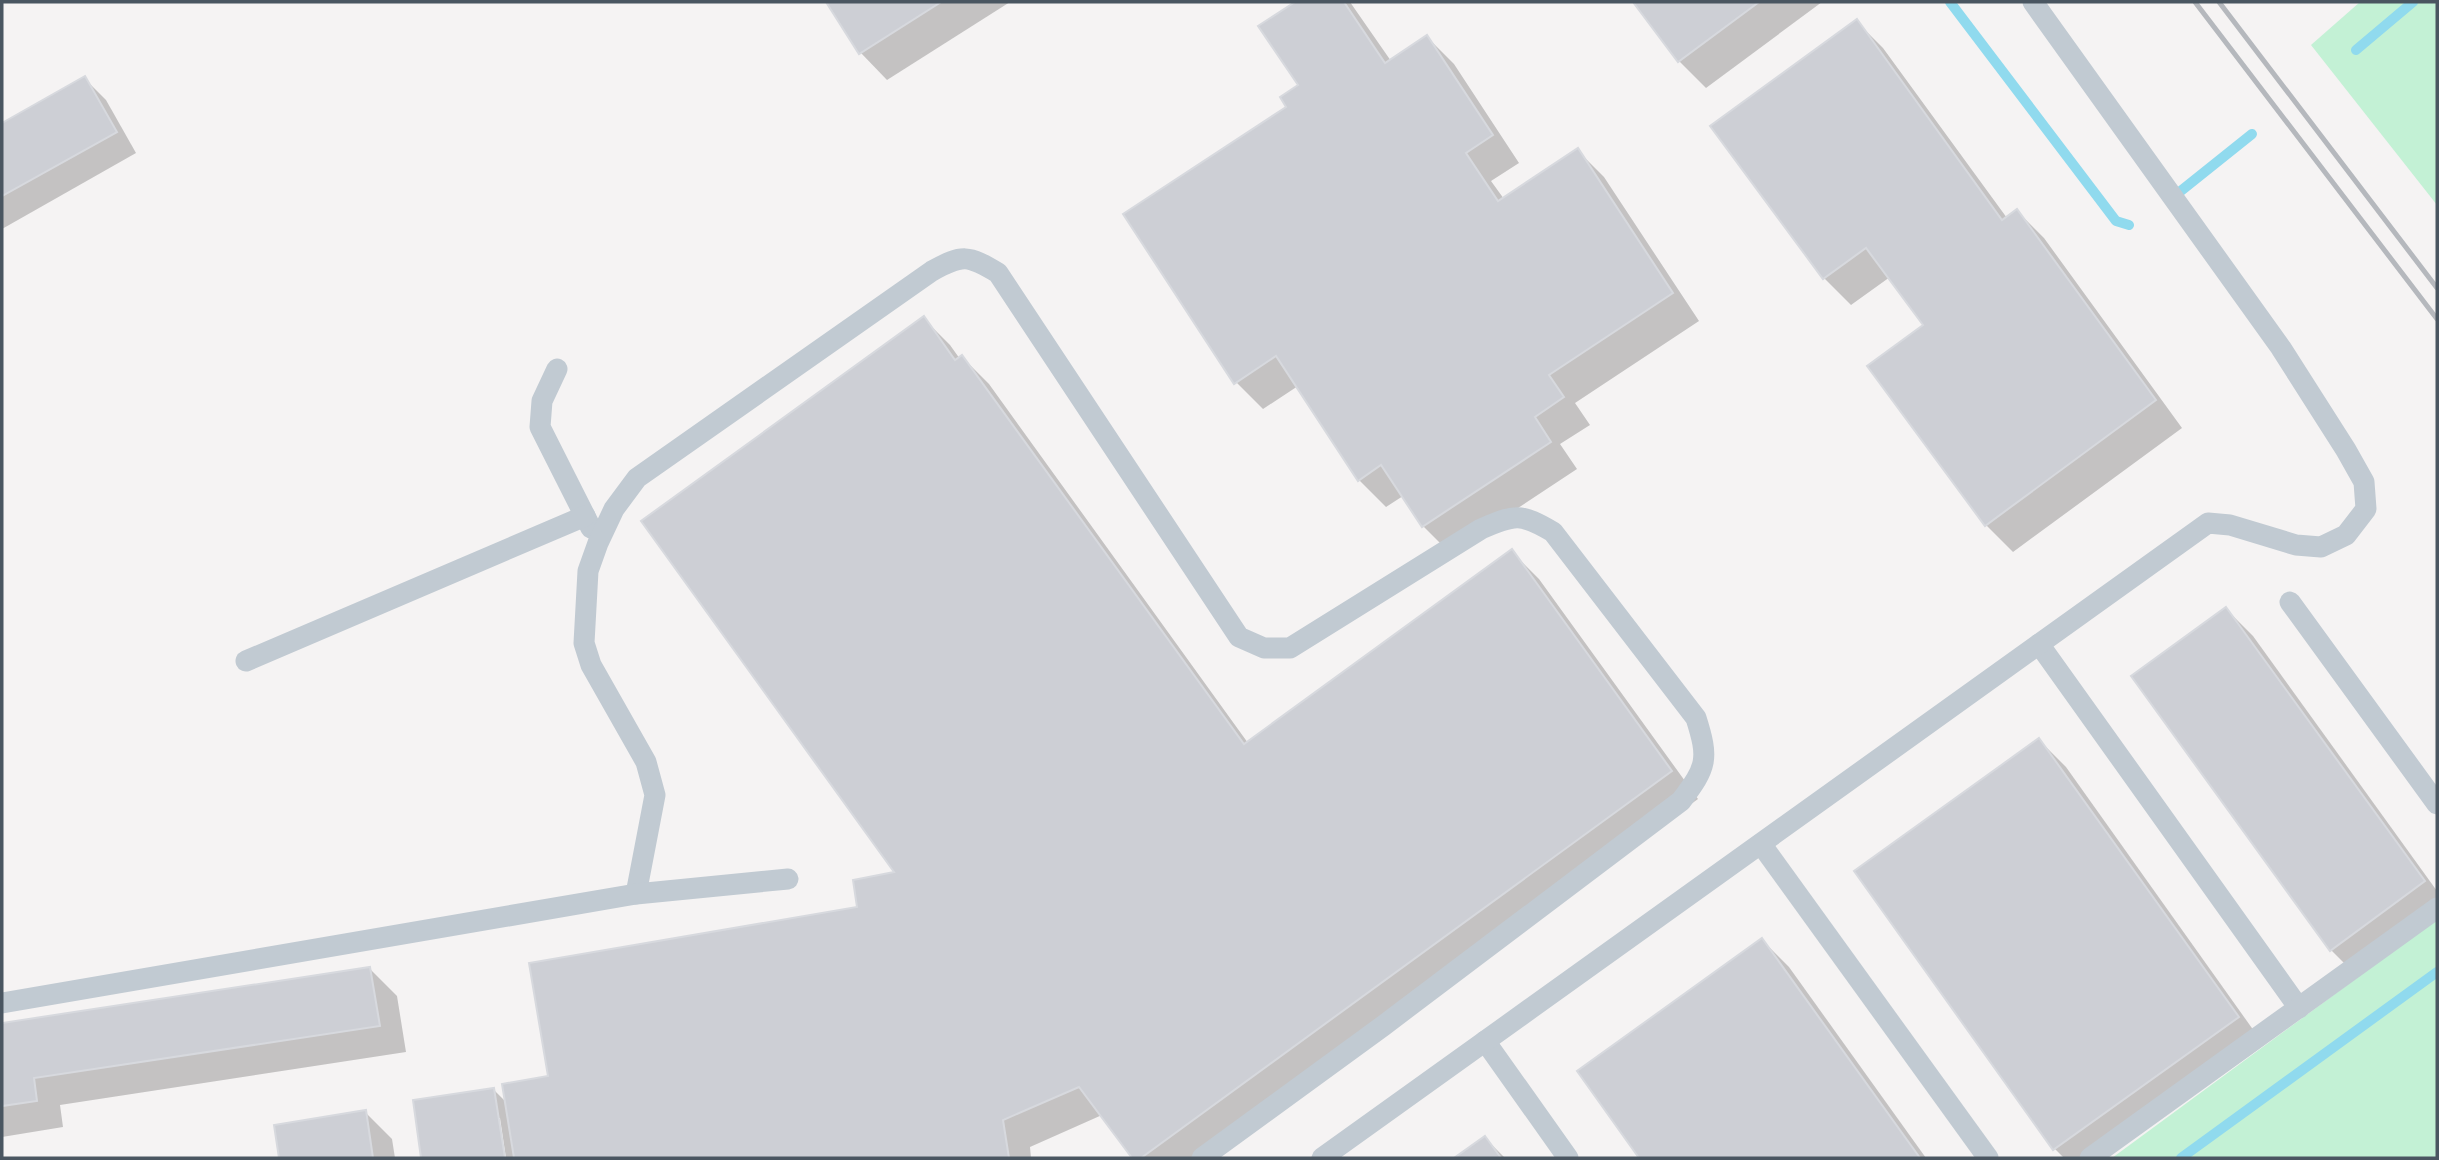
<svg xmlns="http://www.w3.org/2000/svg" width="2439" height="1160" viewBox="0 0 2439 1160" font-family="'PT Sans',sans-serif">
  <style>
    .green { fill: #c3f1d5 }
    .shadow { fill: #0003 }
    .lines { fill: none; stroke-linecap: round; stroke-linejoin: round }
    .stream { stroke: #90daee; stroke-width: 10 }
    .building { fill: #cdcfd5; stroke: #d7d9de; stroke-width: 2 }
    .service { stroke: #c1cad2; stroke-width: 21 }
    .rail { stroke: #b5b8bd; stroke-width: 5 }
  </style>
  <rect width="100%" height="100%" fill="#f5f3f3"/>
  <g class="green">
    <path d="M2360 2H2437V205L2311 45Z"/>
    <path d="M2437 919V1158H2112Z"/>
  </g>
  <g class="shadow">
    <path d="M828 2H1010L887 80 861 53Z"/>
    <path d="M1298 2H1350L1391 61 1427 37 1454 64 1519 163 1491 181 1504 199 1577 150 1604 177 1699 321 1575 403 1590 425 1560 444 1577 469 1450 553 1423 526 1403 496 1386 507 1359 480 1298 386 1263 409 1236 382 1288 107 1300 86 1261 26Z"/>
    <path d="M1635 2H1822L1706 88 1679 61Z"/>
    <path d="M1856 21 1883 48 2007 218 2017 211 2044 238 2182 428 2013 552 1986 525 1925 326 1890 277 1851 305 1824 278Z"/>
    <path d="M85 79 106 100 136 153 2 229V125Z"/>
    <path d="M923 318 950 345 960 359 962 357 989 384 1248 743 1512 552 1539 579 1698 799 1205 1158H1134L1102 1115 1030 1147 1031 1158H506L500 1118H497L503 1158H423L415 1102 494 1090 507 1103 859 909 897 873Z"/>
    <path d="M2226 609 2253 636 2437 891V919L2358 977 2331 950Z"/>
    <path d="M2039 740 2066 767 2264 1045 2106 1158H2064L2055 1149 1856 872Z"/>
    <path d="M1762 940 1789 967 1926 1158H1641L1579 1071Z"/>
    <path d="M370 969 397 996 406 1052 60 1105 63 1127 2 1137V1025Z"/>
    <path d="M365 1112 392 1139 395 1158H280L276 1126Z"/>
    <path d="M1485 1138 1505 1158H1457Z"/>
  </g>
  <g class="lines">
    <g class="stream">
      <path d="M1950 2 2116 221 2129 225"/>
      <path d="M2356 50 2413 2"/>
      <path d="M2177 194 2252 134"/>
      <path d="M2181 1158 2437 972"/>
    </g>
  </g>
  <g class="building">
    <path d="M826 2H941L859 54Z"/>
    <path d="M1295 2H1344L1385 63 1427 35 1493 135 1466 153 1498 201 1578 148 1673 293 1549 375 1564 397 1535 417 1551 442 1422 527 1381 465 1358 481 1276 356 1234 384 1123 214 1286 107 1280 97 1298 85 1258 26Z"/>
    <path d="M1633 2H1759L1678 62Z"/>
    <path d="M1857 19 2002 220 2017 209 2156 400 1985 526 1867 366 1923 325 1866 248 1823 279 1710 126Z"/>
    <path d="M85 76 117 132 2 196V123Z"/>
    <path d="M924 316 955 360 962 355 1244 744 1512 549 1672 771 1141 1158H1132L1079 1087 1003 1120 1009 1158H514L502 1084 548 1076 529 963 857 907 853 880 894 872 641 521Z"/>
    <path d="M2226 607 2425 881 2330 951 2131 676Z"/>
    <path d="M2039 738 2239 1017 2053 1150 1854 871Z"/>
    <path d="M1762 938 1920 1158H1639L1577 1071Z"/>
    <path d="M370 967 380 1026 34 1078 37 1101 2 1106V1023Z"/>
    <path d="M494 1088 505 1158H421L413 1100Z"/>
    <path d="M366 1110 373 1158H279L274 1125Z"/>
    <path d="M1485 1136 1501 1158H1454Z"/>
  </g>
  <g class="lines">
    <g class="service">
      <path d="M557 369 542 401 540 427 591 528"/>
      <path d="M2290 602 2437 804"/>
      <path d="M2039 644 2299 1008"/>
      <path d="M246 661 585 516"/>
      <path d="M1761 844 1988 1158"/>
      <path d="M636 894 655 795 646 762 591 665 584 643 588 571 598 543 614 509 637 478 932 271C963 254 968 255 998 273L1239 637 1264 648H1290L1481 529C1515 514 1521 513 1553 532L1696 718C1709 759 1707 767 1681 801L1383 1026 1202 1158"/>
      <path d="M2 1003 636 894 788 879"/>
      <path d="M1485 1041 1568 1158"/>
      <path d="M1322 1158 2208 523 2230 525 2296 545 2321 547 2346 535 2366 509 2364 482 2346 450 2281 348 2033 2"/>
      <path d="M2090 1158 2437 908"/>
    </g>
    <g class="rail">
      <path d="M2195 2 2437 319"/>
      <path d="M2219 2 2437 288"/>
    </g>
  </g>
  <rect width="2439" height="1160" fill="none" stroke="#4a5661" stroke-width="7"/>
</svg>
